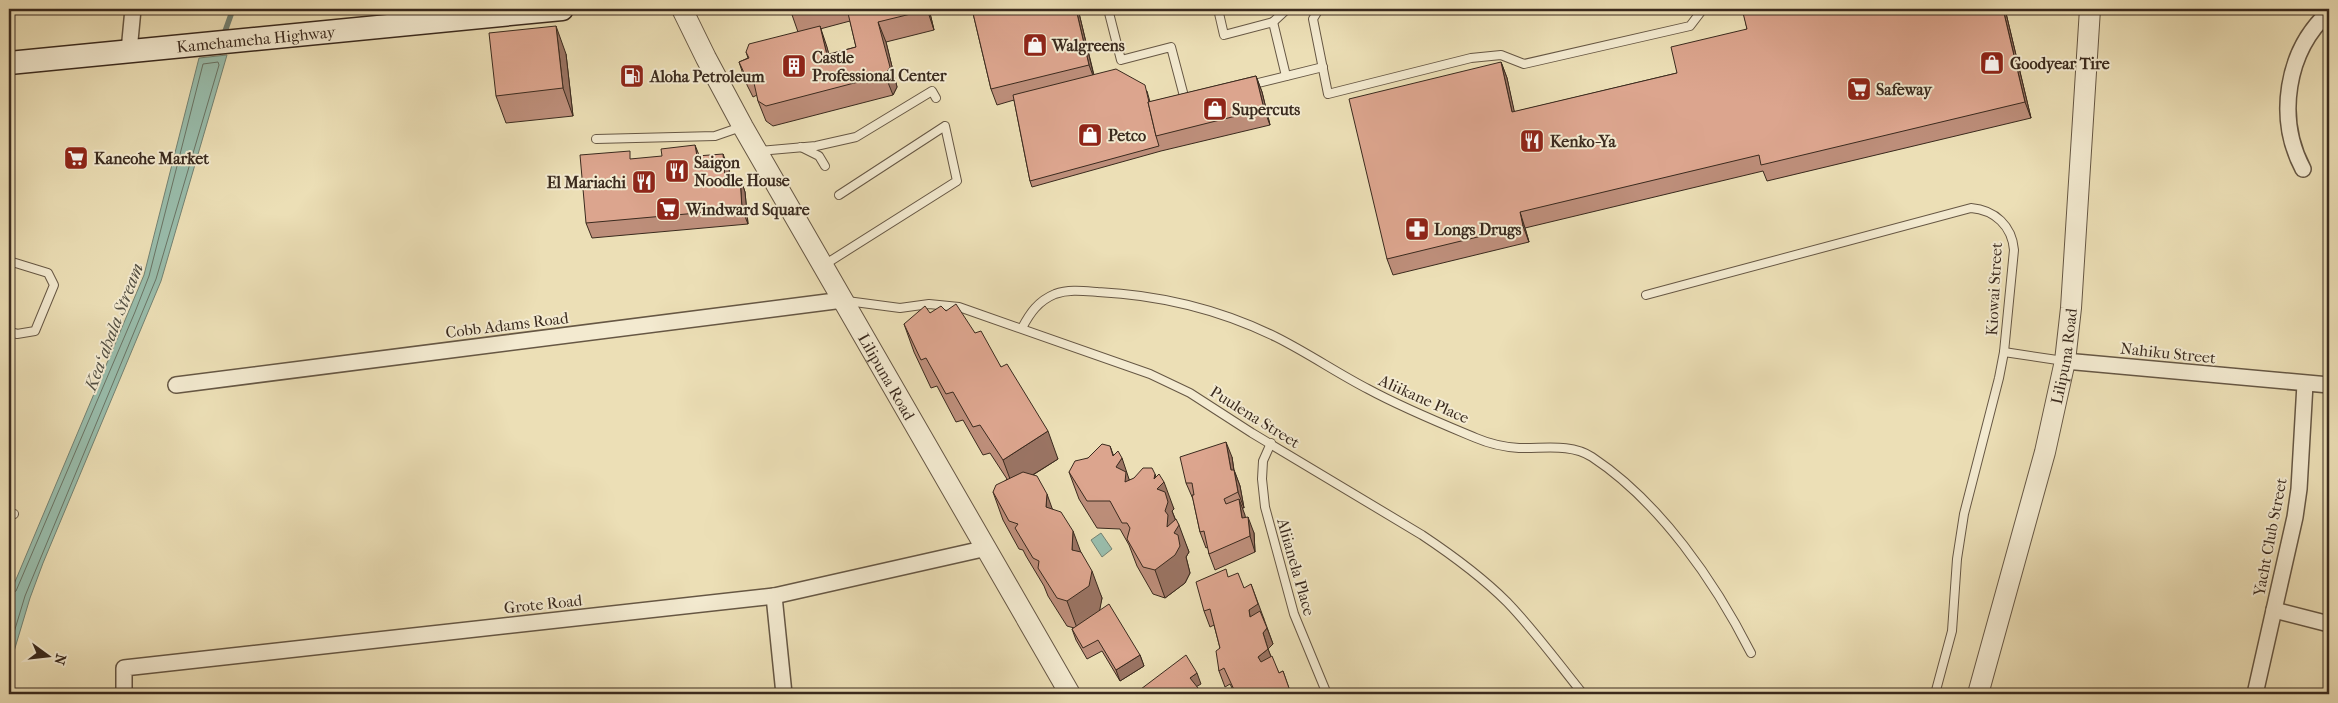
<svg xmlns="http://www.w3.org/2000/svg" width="2338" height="703" viewBox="0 0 2338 703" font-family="'IM FELL French Canon',serif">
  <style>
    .water { fill: #99bdac; stroke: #738273 }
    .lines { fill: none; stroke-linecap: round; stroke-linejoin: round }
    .shore { stroke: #6a7465; stroke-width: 1 }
    .stream { stroke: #738273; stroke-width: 5.5 }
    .service-casing { stroke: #665744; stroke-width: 10 }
    .minor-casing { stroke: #665744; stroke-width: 18 }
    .tertiary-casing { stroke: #665744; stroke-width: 22 }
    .secondary-casing { stroke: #3a2a1e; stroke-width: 25 }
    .service { stroke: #f3ead0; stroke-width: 8 }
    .minor { stroke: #f3ead0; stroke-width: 15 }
    .tertiary { stroke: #f3ead0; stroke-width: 20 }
    .secondary { stroke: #f3ead0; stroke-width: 22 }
    .wall { fill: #bd8e7a; stroke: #3a2a1e; fill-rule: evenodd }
    .shaded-wall { fill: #9a7463; stroke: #3a2a1e }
    .building { fill: #dca58e; stroke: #3a2a1e }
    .labels { text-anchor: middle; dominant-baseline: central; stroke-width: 4; stroke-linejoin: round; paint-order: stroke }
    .street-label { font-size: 16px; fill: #3a2a1e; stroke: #f3ead0 }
    .poi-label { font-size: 16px; font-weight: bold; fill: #3a2a1e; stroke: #f3ead0; text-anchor: start }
    .water-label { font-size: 18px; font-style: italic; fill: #524f42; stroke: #f3ead0 }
  </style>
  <rect width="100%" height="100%" fill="#ecdfb6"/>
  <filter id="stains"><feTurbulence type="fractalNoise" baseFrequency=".004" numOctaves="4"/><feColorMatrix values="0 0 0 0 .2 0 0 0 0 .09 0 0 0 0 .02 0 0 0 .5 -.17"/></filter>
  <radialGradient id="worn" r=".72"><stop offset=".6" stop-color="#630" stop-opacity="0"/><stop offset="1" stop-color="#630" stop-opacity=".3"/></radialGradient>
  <g class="water">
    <path d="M227 55 161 281 43 563 30 598 9 668V596L144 275 199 58Z"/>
    <path d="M1101 533 1112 549 1102 557 1091 540Z"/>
  </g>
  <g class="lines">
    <path class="shore" d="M9 594 16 591 135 312 149 276 203 64 218 62 219 65 156 279 39 562 25 596 9 649"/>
    <path class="stream" d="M223 37 233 9"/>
    <defs>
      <g id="service">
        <path d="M391 9 392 24"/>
        <path d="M1108 9 1121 60 1171 47 1185 100"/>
        <path d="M1218 9 1224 35 1273 22 1286 76"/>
        <path d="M1319 9 1313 19 1328 94 1471 58 1501 55 1524 64 1690 26 1703 9"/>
        <path d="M1273 22 1287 9"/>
        <path d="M1250 85 1323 67"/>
        <path d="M596 139 715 136 741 127"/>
        <path d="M801 147 819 156 825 166"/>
        <path d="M759 151 816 146 856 137 932 91 936 98"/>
        <path d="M9 261 48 273 54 285 35 331 17 334 9 331"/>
        <path d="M824 265 957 181 945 126 839 195"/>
        <path d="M1646 295 1971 208C1995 210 2012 226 2014 250L2004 352 1999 378 1964 514 1957 559 1952 631 1935 694"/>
        <path d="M847 301 900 308 929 304 959 307 1150 374 1190 393 1252 433 1422 535C1452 555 1481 576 1507 602 1535 631 1558 663 1583 694"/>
        <path d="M1022 328C1030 313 1038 301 1055 294 1069 289 1084 291 1098 292 1160 295 1221 310 1276 337 1308 353 1337 373 1368 389 1403 408 1440 423 1476 438 1490 444 1504 447 1519 448 1543 449 1570 443 1592 457 1660 502 1715 582 1751 653"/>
        <path d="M2004 352 2064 361"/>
        <path d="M1271 443 1263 461 1262 479 1265 507 1294 614 1327 694"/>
        <path d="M9 513 14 514"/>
      </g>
      <g id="minor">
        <path d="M129 51 133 9"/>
        <path d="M2303 169C2276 118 2286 51 2329 12"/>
        <path d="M2065 361 2329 385"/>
        <path d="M176 385 843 300"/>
        <path d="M774 596 784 694"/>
        <path d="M2274 610 2329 624"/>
        <path d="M124 694V668L774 596 987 548"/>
        <path d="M2255 694 2295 517 2299 489 2305 384"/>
      </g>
      <g id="tertiary">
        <path id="s1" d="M682 9 706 58 743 127 1070 694"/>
        <path id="s2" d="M1978 694 2045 452 2065 361 2071 308 2090 9"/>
      </g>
      <g id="secondary">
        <path id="s3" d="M9 63 562 9"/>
      </g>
    </defs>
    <use href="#service" class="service-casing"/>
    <use href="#minor" class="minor-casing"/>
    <use href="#tertiary" class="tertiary-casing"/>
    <use href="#secondary" class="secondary-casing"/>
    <use href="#service" class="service"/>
    <use href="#minor" class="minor"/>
    <use href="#tertiary" class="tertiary"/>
    <use href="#secondary" class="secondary"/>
  </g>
  <g class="wall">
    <path d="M790 9H929L934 30 886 42 897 87 893 95 773 126 766 121 758 101 757 95 753 97 746 83 739 62 748 58 746 52 798 32ZM850 21 856 47 829 54 820 29Z"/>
    <path d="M972 9H1078L1094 75 1147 91 1150 102 1256 76 1262 92 1270 125 1161 151 1032 187 1030 181 1014 100 997 105 991 89Z"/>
    <path d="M1743 9H2005L2031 118 1767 181 1763 171 1525 228 1529 242 1393 275 1387 259 1501 62 1507 78 1514 112 1677 73 1747 29Z"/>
    <path d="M566 54 573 116 506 123 496 96Z"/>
    <path d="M699 156 729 169 730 178 740 177 745 192 748 224 592 238 586 223Z"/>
    <path d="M946 311 975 333 1001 367 1058 459 1033 475 1052 509 1081 553 1102 598 1099 610 1140 655 1144 666 1120 681 1102 651 1087 659 1076 640 1072 629 1074 628 1067 626 1048 596 1044 586 1026 556 1023 550 1019 549 1003 520 993 492 1007 479 990 453 983 455 963 420 956 422 937 386 931 388 914 352 904 324 930 313Z"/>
    <path d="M1114 455 1129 480 1156 477 1174 509 1172 511 1189 552 1186 557 1190 573 1185 583 1165 598 1153 594 1137 566 1129 545 1120 529 1097 528 1079 499 1069 472 1088 458Z"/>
    <path d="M1232 457 1234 470 1240 486 1244 508H1242L1245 517 1254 533 1255 552 1215 570 1209 554 1208 547 1206 548 1200 532 1193 499 1186 483Z"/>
    <path d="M1229 577 1244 588 1264 619 1273 644 1268 649 1271 657 1279 673 1283 671 1291 694H1235L1230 684 1225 687 1219 671 1220 648 1214 625 1210 627 1204 611Z"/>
  </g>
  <g class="shaded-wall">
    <path d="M927 9H929L934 30Z"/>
    <path d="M1076 9H1078L1095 81 1089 65Z"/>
    <path d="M2003 9H2005L2031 118 2025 102Z"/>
    <path d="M878 22 886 42 897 87 893 95 885 75Z"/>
    <path d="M556 26 566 54 573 116 563 88Z"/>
    <path d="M820 26 827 47 834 75 827 55Z"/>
    <path d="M1501 62 1507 78 1518 128 1512 112Z"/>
    <path d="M1256 76 1262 92 1270 125 1264 109Z"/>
    <path d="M695 145 701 160 697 156Z"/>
    <path d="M723 154 729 169 731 194 725 178Z"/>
    <path d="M740 177 745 192 748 224 742 209Z"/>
    <path d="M1520 212 1525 228 1529 242 1523 226Z"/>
    <path d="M1048 431 1058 459 1013 487 1003 460Z"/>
    <path d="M1226 442 1232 457 1236 486 1231 470Z"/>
    <path d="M1110 446 1117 465 1122 458 1136 500 1116 467Z"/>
    <path d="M1234 470 1240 486 1244 508 1238 492Z"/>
    <path d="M1155 474 1159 486 1164 482 1174 509 1172 511 1175 519 1179 525 1189 552 1186 557 1190 573 1185 583 1165 598 1155 570 1167 527 1154 479Z"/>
    <path d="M1047 494 1057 522 1046 507Z"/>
    <path d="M1239 499 1245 515 1247 534 1242 518Z"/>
    <path d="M1248 517 1254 533 1255 552 1250 536Z"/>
    <path d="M1073 531 1083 558 1072 550Z"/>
    <path d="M1092 571 1102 598 1099 614 1077 628 1067 601Z"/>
    <path d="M1251 584 1264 619 1250 617 1249 610Z"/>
    <path d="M1267 628 1273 644 1268 649 1263 633Z"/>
    <path d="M1268 649 1274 664 1264 672 1258 657Z"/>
    <path d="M1140 655 1144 666 1120 681 1116 670Z"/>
    <path d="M1197 673 1201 684 1194 688 1190 678Z"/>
    <path d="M1290 691 1291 694H1286Z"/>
  </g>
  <g class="building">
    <path d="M790 9H812L791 14Z"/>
    <path d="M847 9H927V10L878 22 890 67 885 75 766 106 758 101 752 74 746 77 739 62 749 58 746 52 749 44 820 26 827 55 856 47Z"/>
    <path d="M972 9H1076L1089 65 991 89Z"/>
    <path d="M1742 9H2003L2025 102 1761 165 1759 155 1520 212 1523 226 1387 259 1349 99 1501 62 1512 112 1677 73 1671 47 1747 29Z"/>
    <path d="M556 26 563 88 496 96 489 33Z"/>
    <path d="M1116 69 1145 85 1149 102H1148L1156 136 1159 146 1030 181 1013 95Z"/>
    <path d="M1256 76 1264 109 1156 136 1148 102Z"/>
    <path d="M695 145 697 156 723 154 725 178 740 177 742 209 586 223 580 155 630 151V159L662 156 661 149Z"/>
    <path d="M956 304 975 333 981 331 1001 367 1007 364 1048 431 1003 460 980 425 973 427 953 392 946 394 926 358 921 360 904 324 925 306 930 313 941 306 946 311Z"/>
    <path d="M1226 442 1231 470H1234L1238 492 1224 499 1226 504 1239 499 1242 518 1248 517 1250 536 1209 554 1204 531 1200 532 1192 495H1194L1192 483H1186L1180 457Z"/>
    <path d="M1102 444 1110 446 1113 456 1118 451 1122 458 1116 467 1126 472 1125 482 1134 478 1143 468H1152L1155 474 1154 479 1159 474 1164 482 1157 489 1165 492 1168 502 1165 511 1168 515 1167 527 1176 519 1179 525 1174 533 1178 535 1180 546 1175 555 1155 570 1143 567 1127 539 1130 528 1127 523H1122L1110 501H1087L1069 472 1075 461 1088 458Z"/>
    <path d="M1023 472 1037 476 1047 494 1046 507 1061 512 1073 531 1072 550 1081 552 1092 571 1089 586 1067 601 1057 598 1038 568 1039 561 1033 558 1015 528 1018 524 1009 521 993 492 996 485Z"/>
    <path d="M1226 569 1228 577 1238 573 1244 588 1251 584 1258 604 1249 610 1250 617 1260 611 1267 628 1263 633 1268 649 1258 657 1261 662 1272 656 1279 673 1283 671 1290 691 1286 694H1236L1224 668 1219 671 1216 651 1220 648 1210 609 1204 611 1196 582Z"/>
    <path d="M1109 604 1140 655 1116 670 1098 640 1083 648 1072 629Z"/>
    <path d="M1186 655 1197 673 1190 678 1202 693 1200 694H1144L1141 689Z"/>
  </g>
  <defs>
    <symbol id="shop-square" viewBox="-11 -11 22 22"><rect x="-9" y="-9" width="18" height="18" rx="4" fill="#8f2418" stroke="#f3ead0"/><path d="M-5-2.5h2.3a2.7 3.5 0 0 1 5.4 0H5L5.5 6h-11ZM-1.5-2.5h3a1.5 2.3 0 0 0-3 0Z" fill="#fff"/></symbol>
    <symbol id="building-square" viewBox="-11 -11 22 22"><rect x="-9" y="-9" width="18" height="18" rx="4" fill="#8f2418" stroke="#f3ead0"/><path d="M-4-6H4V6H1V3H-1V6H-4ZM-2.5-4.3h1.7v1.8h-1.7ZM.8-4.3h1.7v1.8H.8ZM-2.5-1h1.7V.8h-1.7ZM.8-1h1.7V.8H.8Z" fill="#fff"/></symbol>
    <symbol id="fuel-square" viewBox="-11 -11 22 22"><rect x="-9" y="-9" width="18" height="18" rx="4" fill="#8f2418" stroke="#f3ead0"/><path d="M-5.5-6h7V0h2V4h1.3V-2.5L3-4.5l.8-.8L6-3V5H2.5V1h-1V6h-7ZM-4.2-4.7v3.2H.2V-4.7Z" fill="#fff"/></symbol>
    <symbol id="supermarket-square" viewBox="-11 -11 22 22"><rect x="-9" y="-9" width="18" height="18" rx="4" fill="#8f2418" stroke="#f3ead0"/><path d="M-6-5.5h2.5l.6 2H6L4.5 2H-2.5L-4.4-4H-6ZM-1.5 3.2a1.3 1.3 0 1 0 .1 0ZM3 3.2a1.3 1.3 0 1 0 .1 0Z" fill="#fff"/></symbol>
    <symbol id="restaurant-square" viewBox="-11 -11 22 22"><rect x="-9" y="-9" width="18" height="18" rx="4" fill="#8f2418" stroke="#f3ead0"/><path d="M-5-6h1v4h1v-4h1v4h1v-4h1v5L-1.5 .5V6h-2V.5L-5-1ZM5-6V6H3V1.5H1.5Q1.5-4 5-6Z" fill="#fff"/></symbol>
    <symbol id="pharmacy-square" viewBox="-11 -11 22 22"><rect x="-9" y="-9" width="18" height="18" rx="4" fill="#8f2418" stroke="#f3ead0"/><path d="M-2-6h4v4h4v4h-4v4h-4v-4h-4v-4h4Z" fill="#fff"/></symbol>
  </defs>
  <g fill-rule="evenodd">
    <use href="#shop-square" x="1021" y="31" width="28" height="28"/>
    <use href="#shop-square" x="1978" y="49" width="28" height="28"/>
    <use href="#building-square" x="780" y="52" width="28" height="28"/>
    <use href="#fuel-square" x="618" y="62" width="28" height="28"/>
    <use href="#supermarket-square" x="1845" y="75" width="28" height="28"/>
    <use href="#shop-square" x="1201" y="95" width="28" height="28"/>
    <use href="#shop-square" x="1076" y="121" width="28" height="28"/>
    <use href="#restaurant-square" x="1518" y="127" width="28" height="28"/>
    <use href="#supermarket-square" x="62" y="144" width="28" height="28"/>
    <use href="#restaurant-square" x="663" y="157" width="28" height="28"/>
    <use href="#restaurant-square" x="630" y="168" width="28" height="28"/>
    <use href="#supermarket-square" x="654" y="195" width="28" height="28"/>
    <use href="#pharmacy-square" x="1403" y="215" width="28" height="28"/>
  </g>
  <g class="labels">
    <g class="street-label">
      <text stroke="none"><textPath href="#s3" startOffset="248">Kamehameha Highway</textPath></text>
      <text transform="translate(1994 289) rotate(-87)">Kiowai Street</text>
      <text transform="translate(507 325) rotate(-7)">Cobb Adams Road</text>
      <text transform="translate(2168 353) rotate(6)">Nahiku Street</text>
      <text stroke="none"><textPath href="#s2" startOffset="349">Lilipuna Road</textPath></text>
      <text stroke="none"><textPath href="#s1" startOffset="421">Lilipuna Road</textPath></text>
      <text transform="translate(1424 399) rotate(24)">Aliikane Place</text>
      <text transform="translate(1255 417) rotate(32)">Puulena Street</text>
      <text transform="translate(2270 537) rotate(-79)">Yacht Club Street</text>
      <text transform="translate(1296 567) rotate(74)">Aliianela Place</text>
      <text transform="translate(543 604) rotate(-6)">Grote Road</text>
    </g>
    <g class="poi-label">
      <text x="1052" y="45">Walgreens</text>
      <text x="812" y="57">Castle<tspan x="812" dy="18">Professional Center</tspan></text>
      <text x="2010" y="63">Goodyear Tire</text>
      <text x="650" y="76">Aloha Petroleum</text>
      <text x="1876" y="89">Safeway</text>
      <text x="1232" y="109">Supercuts</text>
      <text x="1108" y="135">Petco</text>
      <text x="1550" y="141">Kenko-Ya</text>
      <text x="94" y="158">Kaneohe Market</text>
      <text x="694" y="162">Saigon<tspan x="694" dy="18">Noodle House</tspan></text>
      <text x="626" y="182" text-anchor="end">El Mariachi</text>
      <text x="686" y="209">Windward Square</text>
      <text x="1434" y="229">Longs Drugs</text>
    </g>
    <g class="water-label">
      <text transform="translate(114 327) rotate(-69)">Keaʻahala Stream</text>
    </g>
  </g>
  <rect width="2338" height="703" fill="none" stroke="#ecdfb6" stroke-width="30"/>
  <rect x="10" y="10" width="2318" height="683" fill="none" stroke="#3a2a1e" stroke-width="2.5"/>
  <rect x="15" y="15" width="2308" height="673" fill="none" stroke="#3a2a1e"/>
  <g transform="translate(48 656) rotate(105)" stroke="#f3ead0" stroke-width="4" paint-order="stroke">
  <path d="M0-4L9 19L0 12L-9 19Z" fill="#3a2a1e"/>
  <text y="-8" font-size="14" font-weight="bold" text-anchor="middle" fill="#3a2a1e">N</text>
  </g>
  <rect width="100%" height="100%" filter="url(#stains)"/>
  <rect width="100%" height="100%" fill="url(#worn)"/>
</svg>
